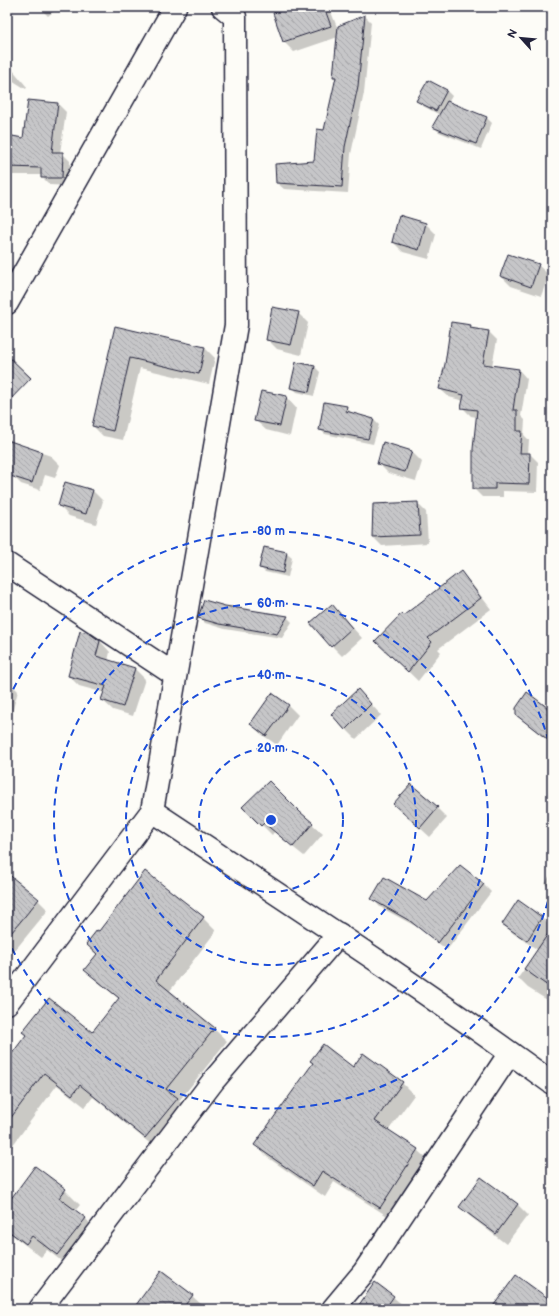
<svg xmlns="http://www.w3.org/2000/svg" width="559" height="1316" viewBox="0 0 559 1316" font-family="'Balsamiq Sans',sans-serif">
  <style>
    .shadow { fill: #0003 }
    .building { fill: url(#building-back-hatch); stroke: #22223b }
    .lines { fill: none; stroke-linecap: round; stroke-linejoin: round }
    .street-casing { stroke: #22223b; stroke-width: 25 }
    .street { stroke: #fdfcf7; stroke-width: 22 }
    .ring { fill: none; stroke: #1d4ed8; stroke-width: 2; stroke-dasharray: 7 5 }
    .centre { fill: #1d4ed8; stroke: #fdfcf7; stroke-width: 2 }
    .ring-label { font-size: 12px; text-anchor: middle; font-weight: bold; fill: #1d4ed8; stroke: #fdfcf7; stroke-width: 3; stroke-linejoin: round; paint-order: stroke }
  </style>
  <defs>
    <pattern id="building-back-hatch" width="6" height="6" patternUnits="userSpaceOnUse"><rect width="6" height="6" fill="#c6c6c8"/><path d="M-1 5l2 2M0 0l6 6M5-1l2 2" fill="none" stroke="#aaaaad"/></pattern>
  </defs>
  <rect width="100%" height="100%" fill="#fdfcf7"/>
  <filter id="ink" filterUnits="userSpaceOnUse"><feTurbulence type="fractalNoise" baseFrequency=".025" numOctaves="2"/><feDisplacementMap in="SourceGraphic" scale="8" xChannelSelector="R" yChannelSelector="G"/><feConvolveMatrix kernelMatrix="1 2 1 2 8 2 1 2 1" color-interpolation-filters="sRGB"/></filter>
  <g filter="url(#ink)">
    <g class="shadow">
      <path d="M7 7H16L7 15Z"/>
      <path d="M39 7H59L48 16Z"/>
      <path d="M295 7H329L339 32 365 16 371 22 364 93 351 154 348 193 284 189 277 183 314 162 325 131 336 79 334 77 338 37 294 52 284 42 275 14Z"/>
      <path d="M7 63 27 87 26 89 7 77Z"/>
      <path d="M428 81 447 91 452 96 448 103 487 118 492 123 481 149 439 132 434 127 440 115 423 106 418 101Z"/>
      <path d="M29 101 58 104 66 112 60 153H62L70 161 69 186 50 185 42 177V175H7V136L24 139Z"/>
      <path d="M7 219 10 222 7 227Z"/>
      <path d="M426 224 436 234 429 259 403 252 393 242Z"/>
      <path d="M538 265 549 275 541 296 511 286 501 276Z"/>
      <path d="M298 313 308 323 301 355 277 349 267 339Z"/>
      <path d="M470 326 474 330 489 332 497 340 492 366 519 370 527 379 521 416 525 420 524 435 529 440 528 454H530L538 462 537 492 503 491V497H482L474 489 477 417 471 416 462 407 464 401 449 397 440 389Z"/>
      <path d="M116 327 205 348 215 358 209 384 140 368 123 440 103 436 93 426Z"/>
      <path d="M315 367 320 372 314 396 297 392 292 387Z"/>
      <path d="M286 397 296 408 290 436 266 430 255 420Z"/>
      <path d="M346 407 351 412V414L374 420 379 425 373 444 325 434 320 429Z"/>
      <path d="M7 438 11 440 15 444 51 456 60 465 55 478 45 475 40 490 21 484 13 476 7 464Z"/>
      <path d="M412 452 422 462 416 481 388 473 378 463Z"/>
      <path d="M65 483 93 491 103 501 96 524 69 516 59 506Z"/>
      <path d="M417 503 426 512 428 543 382 546 373 537Z"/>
      <path d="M286 553 292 558 288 577 265 572 260 567Z"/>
      <path d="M461 572 471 583 491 609 438 649 441 652 418 681 387 651 404 616Z"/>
      <path d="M332 605 362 638 342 656 332 646Z"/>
      <path d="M225 607 287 617 292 622 282 638 225 629 205 623 200 618Z"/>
      <path d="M100 641 110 652 108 661 135 669 145 679 133 716 113 710 102 700 105 693 79 686 69 676Z"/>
      <path d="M7 680 18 691 11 716 7 715Z"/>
      <path d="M368 701 381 715 356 739 346 729Z"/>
      <path d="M288 705 298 715 277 745 261 734 251 724Z"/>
      <path d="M552 712V744L527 724 517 715Z"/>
      <path d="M394 804 437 808 447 818 430 837Z"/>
      <path d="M244 807 300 813 323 834 304 856 274 832 272 835Z"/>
      <path d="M552 871V890L545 884Z"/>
      <path d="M146 873 203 918 216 931 169 992 214 1029 227 1041 179 1101 190 1111 158 1150 93 1097 85 1107 57 1085 7 1153V1062L92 1033 119 999 98 982 85 970 97 955 87 944 99 933Z"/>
      <path d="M12 878 38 900 48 910 7 960V884Z"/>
      <path d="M483 884 491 892 447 950 419 928 380 907 373 899 428 902Z"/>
      <path d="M518 902 542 918 552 928 542 943 552 951V1003L528 988 518 978 538 950 514 934 503 924Z"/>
      <path d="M363 1054 402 1083 414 1095 388 1131 417 1150 429 1161 392 1219 334 1182 325 1197 267 1157 256 1145 353 1068Z"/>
      <path d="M35 1168 65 1190 80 1205 75 1211 85 1218 99 1233 72 1269 47 1250 41 1257 7 1231V1206Z"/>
      <path d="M482 1178 518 1205 528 1215 506 1244 471 1217 460 1207Z"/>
      <path d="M376 1283 399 1302 409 1309H357Z"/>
      <path d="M192 1296 202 1305 199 1309H134Z"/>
    </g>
    <g class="building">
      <path d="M292 7H324L331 26 283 42 273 13Z"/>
      <path d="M365 15 358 86 345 147 342 187 276 183 275 164 314 161 317 129 324 130 336 77H333L338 26Z"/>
      <path d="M428 80 447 90 436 111 416 101Z"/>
      <path d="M28 100 58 103 52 152H63L62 178H41V168L7 167V135L23 138Z"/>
      <path d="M447 101 487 117 476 144 432 127Z"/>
      <path d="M399 215 426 223 419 250 392 242Z"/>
      <path d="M508 254 539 264 531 287 500 276Z"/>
      <path d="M272 307 299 312 291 345 266 340Z"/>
      <path d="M451 322 471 325 470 328 489 331 483 364 519 369 513 410H517V431H522L520 453H530L529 484 495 483V489H473V449L477 410 461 408 464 395 439 389 445 364Z"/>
      <path d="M115 326 205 347 199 374 130 358 113 431 92 426Z"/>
      <path d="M7 355 31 378 7 403Z"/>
      <path d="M296 362 315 366 309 392 290 388Z"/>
      <path d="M261 391 287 396 280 426 254 421Z"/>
      <path d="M324 402 347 406 346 411 374 419 368 439 319 430Z"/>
      <path d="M7 440 42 452 32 483 7 475Z"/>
      <path d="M383 442 412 451 405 472 377 464Z"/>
      <path d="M65 482 93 490 86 514 58 506Z"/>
      <path d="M418 502 420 535 372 537 373 504Z"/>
      <path d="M264 547 287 552 283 573 259 568Z"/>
      <path d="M461 571 481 598 428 638 432 642 408 672 375 641 402 613 404 615Z"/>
      <path d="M204 600 225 606 288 616 277 634 219 624 198 618Z"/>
      <path d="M332 604 352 628 331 647 310 623Z"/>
      <path d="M80 631 89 633 100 641 96 656 135 668 123 707 101 700 106 686 68 676Z"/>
      <path d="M358 689 371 704 345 730 331 714Z"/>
      <path d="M527 692 552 711V743L516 715V708Z"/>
      <path d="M272 693 289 705 266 736 250 724Z"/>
      <path d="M269 781 300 812 313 823 293 847 264 823 261 826 242 807Z"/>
      <path d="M411 784 438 807 420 828 393 804Z"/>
      <path d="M460 865 484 884 438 943 410 921 371 899 384 877 427 901Z"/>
      <path d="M145 871 204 917 156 980 215 1028 166 1089 178 1098 145 1138 80 1085 72 1095 44 1073 7 1123V1060L26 1035 22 1032 49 998 92 1032 119 998 84 970 97 954 86 944 97 930 99 931Z"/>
      <path d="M7 873 39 899 7 938Z"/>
      <path d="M518 900 542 917 527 941 502 924Z"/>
      <path d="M552 928V989L524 969Z"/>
      <path d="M323 1044 353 1067 363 1053 403 1082 375 1121 418 1149 380 1208 322 1171 313 1186 254 1145 313 1063 310 1061Z"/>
      <path d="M35 1166 66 1189 59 1198 86 1218 57 1255 32 1236 26 1244 7 1230V1204Z"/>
      <path d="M481 1177 518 1204 496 1234 459 1207Z"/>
      <path d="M161 1271 193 1295 182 1309H133Z"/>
      <path d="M516 1275 552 1301V1309H491Z"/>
      <path d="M375 1282 394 1296 385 1309H356Z"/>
    </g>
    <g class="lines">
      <defs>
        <g id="street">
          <path d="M7 303 175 7"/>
          <path d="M7 564 175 675"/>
          <path d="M152 811C286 900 422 988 552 1083"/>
          <path d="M7 1003 152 811 236 325 235 17 223 7"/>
          <path d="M40 1309 214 1080 339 934"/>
          <path d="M333 1309 364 1272 510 1053"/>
        </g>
      </defs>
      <use href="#street" class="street-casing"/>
      <use href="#street" class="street"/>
    </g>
  </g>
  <g class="ring">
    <circle cx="271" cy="820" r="72"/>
    <circle cx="271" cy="820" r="145"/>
    <circle cx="271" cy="820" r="217"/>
    <path d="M551 890A289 289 0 0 1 8 940M8 700A289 289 0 0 1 551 750"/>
  </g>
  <circle cx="271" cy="820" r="6" class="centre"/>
  <g class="ring-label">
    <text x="271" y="535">80 m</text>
    <text x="271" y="607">60 m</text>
    <text x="271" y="679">40 m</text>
    <text x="271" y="752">20 m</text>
  </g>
  <rect width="559" height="1316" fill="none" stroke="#fdfcf7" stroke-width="24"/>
  <rect x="12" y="12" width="535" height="1292" fill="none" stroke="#22223b" stroke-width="1.5" filter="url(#ink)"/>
  <g transform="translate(521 38) rotate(297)" stroke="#fdfcf7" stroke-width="3" paint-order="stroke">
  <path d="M0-3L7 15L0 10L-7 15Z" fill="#22223b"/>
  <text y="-6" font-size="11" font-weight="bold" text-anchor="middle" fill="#22223b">N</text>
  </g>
</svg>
